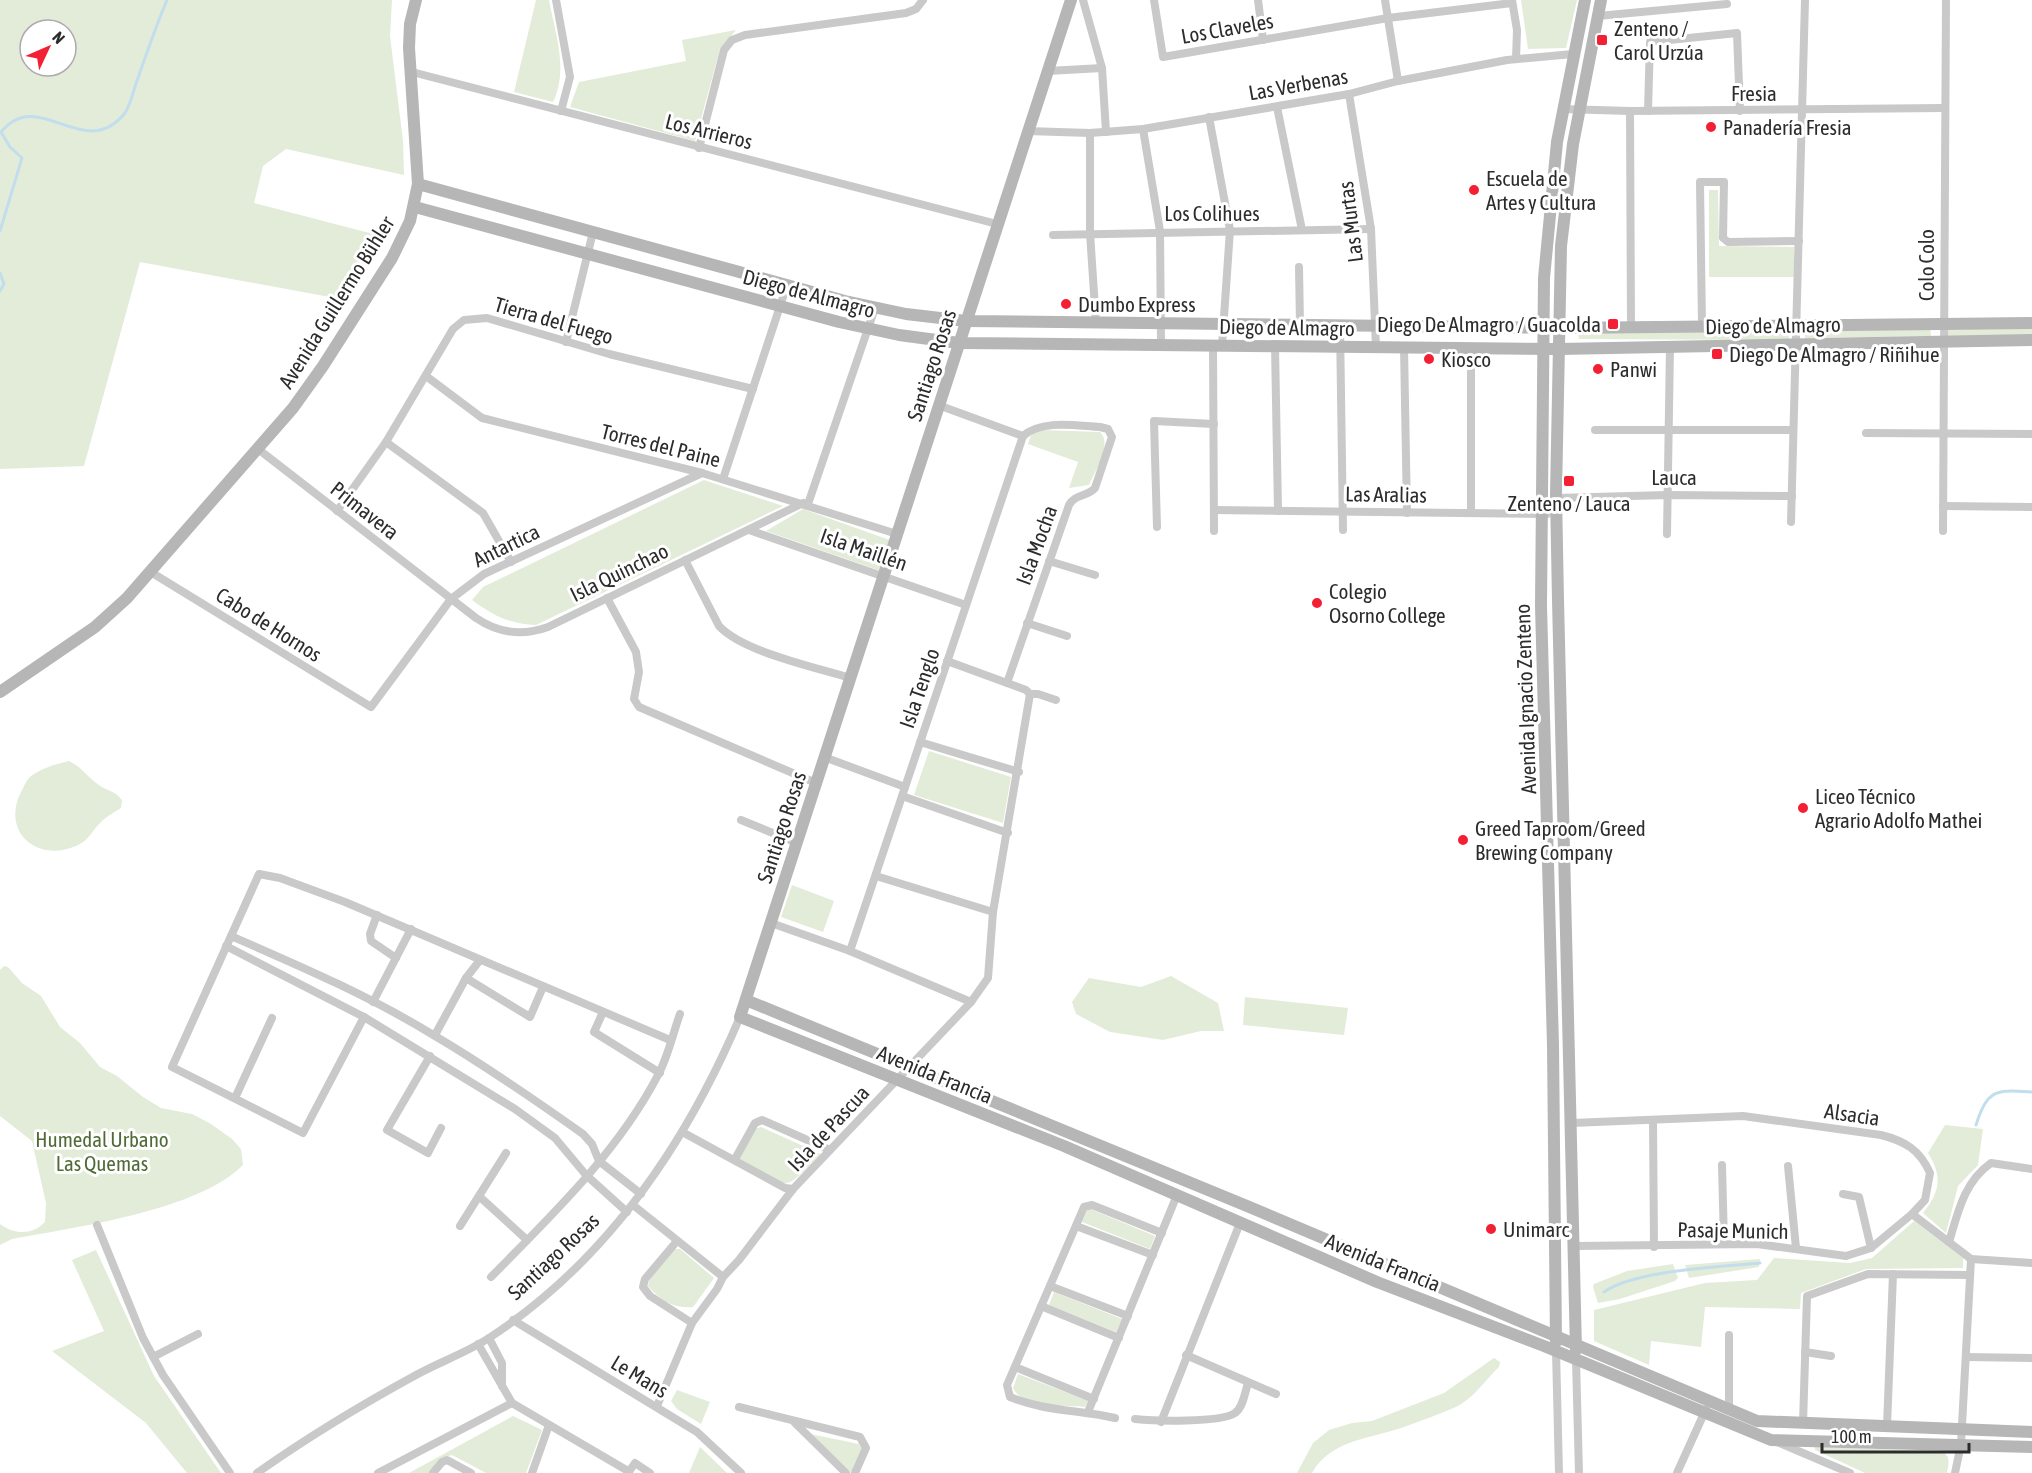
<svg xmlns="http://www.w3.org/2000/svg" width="2032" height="1473" viewBox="0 0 2032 1473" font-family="'Asap Condensed',sans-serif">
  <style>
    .green { fill: #e3ecd8; fill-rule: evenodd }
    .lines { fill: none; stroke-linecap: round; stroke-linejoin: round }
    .stream { stroke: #c2deed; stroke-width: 3 }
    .street { stroke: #c9c9c9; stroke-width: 8 }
    .secondary { stroke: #b6b6b6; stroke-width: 12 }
    .poi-dot { fill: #f31f33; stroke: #fff; stroke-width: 2 }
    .labels { text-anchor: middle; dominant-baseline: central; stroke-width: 6; stroke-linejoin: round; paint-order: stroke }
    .street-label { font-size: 21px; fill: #2c2c2c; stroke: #fff }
    .poi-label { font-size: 21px; fill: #2c2c2c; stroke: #fff; text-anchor: start }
    .park-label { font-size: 21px; fill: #506b37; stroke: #fff }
  </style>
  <rect width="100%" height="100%" fill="#fff"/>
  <g class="green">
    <path d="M0 0H392L390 36 403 141 404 175 286 149 263 166 254 203 385 237 346 300 140 262 84 466 0 469ZM30 30H66V66H30Z"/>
    <path d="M536 0H549C555 33 569 70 553 102L514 92Z"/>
    <path d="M1521 0H1577L1566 48 1528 49Z"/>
    <path d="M736 30 720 49 695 141 570 107 579 82 686 61 682 40Z"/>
    <path d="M1709 190H1718L1719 246 1794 247V277H1709Z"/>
    <path d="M1930 326 1931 336 1805 338V329Z"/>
    <path d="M2032 326V336H1947V327Z"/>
    <path d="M1789 330V340L1579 339 1578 333Z"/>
    <path d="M1041 430 1100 432C1113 444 1095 471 1089 485L1069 488 1078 462 1028 444 1031 435Z"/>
    <path d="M704 480 783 506 536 625C509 624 494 616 472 600L483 587Z"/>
    <path d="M803 509 895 542 884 572 766 531Z"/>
    <path d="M929 751 1011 777 1003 823 914 795Z"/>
    <path d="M69 761C82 767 87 777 99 785 107 791 114 790 122 800L121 808C115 812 107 816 102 821 92 830 89 841 76 846 37 863 1 832 21 792 24 787 26 780 31 776 42 768 56 764 69 761Z"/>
    <path d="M792 885 834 901 823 932 781 917Z"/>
    <path d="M4 966 8 967 22 983 41 996 60 1027 80 1043 100 1067 117 1076 143 1097 161 1108 192 1114 211 1124 232 1139 241 1149 243 1165C197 1211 76 1227 12 1239L0 1245V1224C14 1235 33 1235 45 1222L46 1203 32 1141 0 1116V970Z"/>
    <path d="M1171 976 1218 1003 1224 1031H1201L1163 1040 1110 1032 1076 1014 1072 1002 1089 978 1141 987Z"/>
    <path d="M1245 997 1348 1008 1344 1035 1243 1025Z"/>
    <path d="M1945 1125 1983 1129 1978 1165 1958 1186 1946 1233 1923 1213C1940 1192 1943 1177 1928 1153Z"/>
    <path d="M761 1127 821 1154C781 1195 789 1189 741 1161L739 1156 754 1129Z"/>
    <path d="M1088 1208 1155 1236 1150 1249 1082 1222Z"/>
    <path d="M1914 1221 1963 1258V1268L1866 1269 1801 1293 1800 1309 1705 1307 1701 1347 1651 1341 1649 1365 1594 1341V1310L1705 1283 1757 1280 1774 1258 1850 1263 1872 1258Z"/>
    <path d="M675 1249H680L714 1278 693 1307C674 1309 660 1300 648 1286L650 1277Z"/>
    <path d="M96 1250 154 1376 221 1473H187L146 1423 52 1351 104 1331 72 1260Z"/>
    <path d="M1760 1259 1759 1267 1689 1278 1685 1265Z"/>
    <path d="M1673 1264 1678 1278 1675 1281 1620 1299 1598 1303 1593 1287 1594 1284 1627 1271Z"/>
    <path d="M1054 1292 1122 1319 1116 1332 1049 1305Z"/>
    <path d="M1494 1358 1500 1362 1499 1367C1484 1381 1475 1397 1456 1407 1439 1414 1421 1421 1404 1427 1371 1439 1331 1439 1312 1473H1297L1313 1443 1329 1430 1352 1423 1372 1421 1444 1393Z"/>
    <path d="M1018 1374 1089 1401 1085 1407C1065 1405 1023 1409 1013 1388Z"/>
    <path d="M677 1390 710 1402 701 1424 677 1409 671 1401Z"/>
    <path d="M513 1416 542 1430 526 1473H486L452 1455 441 1458 431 1473H409Z"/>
    <path d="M810 1434 859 1444 862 1450 852 1473Z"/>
    <path d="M700 1447 727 1473H689Z"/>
    <path d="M1815 1447 1941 1451C1951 1456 1949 1463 1947 1473H1865L1815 1450Z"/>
  </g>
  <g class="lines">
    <g class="stream">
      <path d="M0 231 22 158 10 147 1 132C39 85 84 164 125 113 131 104 134 88 138 78 147 52 156 26 167 0"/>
      <path d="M0 273 4 284 0 291"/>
      <path d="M1976 1125C1988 1088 1996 1090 2032 1092"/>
      <path d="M1604 1292C1635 1270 1721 1267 1760 1263"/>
    </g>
    <g class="street">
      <path d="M556 0 570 77 561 111"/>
      <path d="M1083 0 1102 68 1106 132"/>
      <path d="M1154 0 1163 57 1388 18 1512 3"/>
      <path d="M1258 0 1263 40"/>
      <path d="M1385 0 1398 81"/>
      <path d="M1512 0 1517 30 1516 59"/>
      <path d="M1598 16 1727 4"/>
      <path d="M1048 71 1102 68"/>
      <path d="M412 72 997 224"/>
      <path d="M1349 94 1371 229 1376 347"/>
      <path d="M1277 107 1302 230"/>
      <path d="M1562 109 1630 111 1945 108"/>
      <path d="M1630 111 1631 327"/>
      <path d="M1648 111 1650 42 1737 33 1740 111"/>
      <path d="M1209 117 1230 230 1222 346"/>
      <path d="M1143 129 1160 231 1161 345"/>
      <path d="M1027 131 1090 133 1143 129 1349 94 1398 81 1507 60 1573 54"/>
      <path d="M1090 133V233L1096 323"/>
      <path d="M699 148 724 50 732 40 745 35 906 13 916 9 923 0"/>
      <path d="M1053 235 1371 229"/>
      <path d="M1299 267 1300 325"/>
      <path d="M1340 326 1343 530"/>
      <path d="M1702 326 1700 182H1724L1723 238 1728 242 1799 241"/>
      <path d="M566 342 593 232"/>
      <path d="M1213 346 1214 531"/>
      <path d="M1275 346 1278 511"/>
      <path d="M1404 347 1407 513"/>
      <path d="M1471 348V513"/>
      <path d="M426 376 482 418 702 473 897 534"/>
      <path d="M938 405 1023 436"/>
      <path d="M1595 430H1793"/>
      <path d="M1866 433 2032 434"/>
      <path d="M386 442 483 513 511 562"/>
      <path d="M258 449 476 618C498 633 523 636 548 627L803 503"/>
      <path d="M723 479 787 285"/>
      <path d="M1556 498 1667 495 1792 496"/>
      <path d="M808 504 875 308"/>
      <path d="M1943 506 2032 507"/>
      <path d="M1214 510 1547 514"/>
      <path d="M337 511 386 442 453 329 464 320 487 318 609 354 753 389"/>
      <path d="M1791 522 1805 0"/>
      <path d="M1157 527 1154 421 1214 424"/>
      <path d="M749 530 966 605"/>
      <path d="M1943 531 1946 0"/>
      <path d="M1667 534 1670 347"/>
      <path d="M685 560 719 626C743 652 815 667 850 678"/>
      <path d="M1049 561 1095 575"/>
      <path d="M149 571 371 707 451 599 484 574 702 473"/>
      <path d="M607 598 636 652 639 672 634 699 639 707 816 783"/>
      <path d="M1027 623 1067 636"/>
      <path d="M947 661 1026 690 1030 694H1038L1056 700"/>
      <path d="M1007 683 1069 505C1075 494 1087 497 1095 488L1112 437 1108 429 1100 427C1077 426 1042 419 1023 436"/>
      <path d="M920 742 1019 772"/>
      <path d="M824 757 905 787"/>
      <path d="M902 796 1008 833"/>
      <path d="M741 820 797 843"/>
      <path d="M876 876 993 912"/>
      <path d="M377 915 370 934 371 941 396 958"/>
      <path d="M771 923 850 951 971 1002"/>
      <path d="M231 936C300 966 370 996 435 1036 486 1066 535 1100 583 1134L592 1144 599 1161 641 1194"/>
      <path d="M226 946 364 1017 515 1109 555 1138 586 1175 627 1212"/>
      <path d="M850 951 1023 436"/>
      <path d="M466 978 530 1017 543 987"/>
      <path d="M373 1002 411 929"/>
      <path d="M603 1012 594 1032 660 1073"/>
      <path d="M364 1017 303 1133 172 1067 259 874 280 878 345 902 670 1040"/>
      <path d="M435 1035 466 978 480 960"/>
      <path d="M430 1056 387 1130 428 1153 441 1128"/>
      <path d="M235 1098 272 1018"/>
      <path d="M1653 1120 1654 1247"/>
      <path d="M1572 1123 1743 1116 1881 1135C1905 1141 1920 1150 1930 1173L1925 1200 1912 1214 1971 1259 2032 1263"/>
      <path d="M684 1133 785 1188 793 1189"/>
      <path d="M735 1159 755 1123 762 1120 830 1150"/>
      <path d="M1722 1165 1724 1243"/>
      <path d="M1788 1166 1796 1248"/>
      <path d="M1843 1194 1859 1197 1871 1248"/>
      <path d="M480 1197 527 1240"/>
      <path d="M633 1205 723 1277"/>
      <path d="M97 1225 143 1338 163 1375 230 1473"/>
      <path d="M460 1226 506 1153"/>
      <path d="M1076 1226 1153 1255"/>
      <path d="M677 1241 645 1279 643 1287 650 1296 692 1323"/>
      <path d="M1949 1242C1958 1212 1964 1182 1991 1163L2032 1169"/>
      <path d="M1574 1246 1757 1244 1846 1256 1871 1248 1912 1214"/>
      <path d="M491 1277C552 1215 618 1152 658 1075 668 1057 673 1033 680 1014"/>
      <path d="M1050 1286 1128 1316"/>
      <path d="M1041 1306 1119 1338"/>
      <path d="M513 1320 697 1432 741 1473"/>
      <path d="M489 1338 502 1363V1386"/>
      <path d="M478 1344 512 1403 628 1471"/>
      <path d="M1556 1351 1559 1473"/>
      <path d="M1805 1352 1831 1356"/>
      <path d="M1186 1355 1276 1394"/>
      <path d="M153 1357 198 1334"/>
      <path d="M1966 1357 2032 1358"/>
      <path d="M1576 1360 1579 1473"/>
      <path d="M1015 1367 1094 1399"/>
      <path d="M657 1406 692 1323 717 1289 723 1277 739 1260 793 1189 971 1002 988 978 993 912 1030 694"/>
      <path d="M739 1407 860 1437 866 1448 855 1473"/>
      <path d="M1729 1409V1335"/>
      <path d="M1088 1412 1177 1195"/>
      <path d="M1115 1418C1080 1410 1043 1411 1010 1397L1007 1385 1084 1207 1092 1205 1162 1233"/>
      <path d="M1135 1419C1154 1421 1220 1423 1235 1413 1243 1408 1245 1392 1248 1383"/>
      <path d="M1161 1422 1240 1223"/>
      <path d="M795 1423 846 1473"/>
      <path d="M1803 1423 1807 1296 1868 1274 1970 1275"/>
      <path d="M1887 1426 1893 1274"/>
      <path d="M1777 1442 1850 1473"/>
      <path d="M257 1473C308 1437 361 1405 416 1375 439 1362 466 1353 489 1338 607 1261 686 1144 740 1017"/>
      <path d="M378 1473 512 1403"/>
      <path d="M433 1473 442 1462 447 1460 471 1473"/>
      <path d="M532 1473 549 1425"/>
      <path d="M628 1473 635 1463 650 1473"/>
      <path d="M1677 1473 1706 1409"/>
      <path d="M1955 1473 1961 1444 1971 1259"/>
    </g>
    <g class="secondary">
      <path d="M1071 0 740 1017 1064 1146 1377 1282 1544 1346 1771 1440 2032 1447"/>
      <path d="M418 184 845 301 906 314 966 321 1560 328 2032 323"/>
      <path d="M415 207 839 322 899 335 959 343 1559 349 2032 340"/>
      <path d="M0 692 95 627 127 598 293 408 323 366 392 258 410 221 418 184 409 48 410 24 416 0"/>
      <path d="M746 1000 1247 1206 1757 1421 2032 1432"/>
      <path d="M1556 1342 1553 1046 1541 606 1544 278 1557 142 1585 0"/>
      <path d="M1576 1350 1558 600 1556 494 1561 246 1573 144 1601 0"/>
    </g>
  </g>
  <g class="poi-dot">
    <rect x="1596" y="34" width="12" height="12" rx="3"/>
    <circle cx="1711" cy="127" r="6"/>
    <circle cx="1474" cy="190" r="6"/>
    <circle cx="1066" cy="304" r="6"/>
    <rect x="1607" y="318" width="12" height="12" rx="3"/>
    <rect x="1711" y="348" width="12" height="12" rx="3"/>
    <circle cx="1429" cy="359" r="6"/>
    <circle cx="1598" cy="369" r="6"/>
    <rect x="1563" y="475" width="12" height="12" rx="3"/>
    <circle cx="1317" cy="603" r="6"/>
    <circle cx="1803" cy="808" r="6"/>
    <circle cx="1463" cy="840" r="6"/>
    <circle cx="1491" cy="1229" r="6"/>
  </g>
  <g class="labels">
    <g class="street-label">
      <text transform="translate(1227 28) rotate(-10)">Los Claveles</text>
      <text transform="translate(1298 84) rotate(-10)">Las Verbenas</text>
      <text x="1754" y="93">Fresia</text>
      <text transform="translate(709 131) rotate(14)">Los Arrieros</text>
      <text x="1212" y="213">Los Colihues</text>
      <text transform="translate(1350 222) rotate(-97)">Las Murtas</text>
      <text transform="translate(1926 265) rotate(-90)">Colo Colo</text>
      <text transform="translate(809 293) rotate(15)">Diego de Almagro</text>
      <text transform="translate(336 302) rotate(-58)">Avenida Guillermo Bühler</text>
      <text transform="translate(554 320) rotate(16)">Tierra del Fuego</text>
      <text transform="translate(1773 325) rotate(-1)">Diego de Almagro</text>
      <text transform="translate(1287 327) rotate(1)">Diego de Almagro</text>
      <text transform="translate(931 365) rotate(-72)">Santiago Rosas</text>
      <text transform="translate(661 445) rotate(14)">Torres del Paine</text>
      <text x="1674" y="477">Lauca</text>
      <text transform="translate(1386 494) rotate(1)">Las Aralias</text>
      <text transform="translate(365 510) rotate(38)">Primavera</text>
      <text transform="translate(506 545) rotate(-26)">Antartica</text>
      <text transform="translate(1036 545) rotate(-70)">Isla Mocha</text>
      <text transform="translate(864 549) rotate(19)">Isla Maillén</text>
      <text transform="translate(619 572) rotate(-26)">Isla Quinchao</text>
      <text transform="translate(269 624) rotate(32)">Cabo de Hornos</text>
      <text transform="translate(919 688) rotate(-71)">Isla Tenglo</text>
      <text transform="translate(1525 699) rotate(-92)">Avenida Ignacio Zenteno</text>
      <text transform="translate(781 827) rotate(-72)">Santiago Rosas</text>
      <text transform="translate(935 1074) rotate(22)">Avenida Francia</text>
      <text transform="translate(1852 1114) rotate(8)">Alsacia</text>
      <text transform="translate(828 1128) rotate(-47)">Isla de Pascua</text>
      <text transform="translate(1733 1230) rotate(1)">Pasaje Munich</text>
      <text transform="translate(553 1256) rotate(-43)">Santiago Rosas</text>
      <text transform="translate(1383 1262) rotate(22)">Avenida Francia</text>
      <text transform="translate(640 1376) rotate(31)">Le Mans</text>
    </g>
    <g class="poi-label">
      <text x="1614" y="28">Zenteno /<tspan x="1614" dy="24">Carol Urzúa</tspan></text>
      <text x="1723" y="127">Panadería Fresia</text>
      <text x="1486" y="178">Escuela de<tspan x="1486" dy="24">Artes y Cultura</tspan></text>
      <text x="1078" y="304">Dumbo Express</text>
      <text x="1601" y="324" text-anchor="end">Diego De Almagro / Guacolda</text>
      <text x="1729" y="354">Diego De Almagro / Riñihue</text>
      <text x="1441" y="359">Kiosco</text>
      <text x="1610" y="369">Panwi</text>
      <text x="1569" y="503" text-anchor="middle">Zenteno / Lauca</text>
      <text x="1329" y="591">Colegio<tspan x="1329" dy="24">Osorno College</tspan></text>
      <text x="1815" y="796">Liceo Técnico<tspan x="1815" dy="24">Agrario Adolfo Mathei</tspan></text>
      <text x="1475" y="828">Greed Taproom/Greed<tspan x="1475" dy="24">Brewing Company</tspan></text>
      <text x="1503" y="1229">Unimarc</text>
    </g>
    <g class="park-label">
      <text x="102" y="1139">Humedal Urbano<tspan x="102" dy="24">Las Quemas</tspan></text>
    </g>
  </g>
  <g transform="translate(48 48) rotate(46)"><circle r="28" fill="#ffffff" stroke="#ababab" stroke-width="1.5"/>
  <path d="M0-4.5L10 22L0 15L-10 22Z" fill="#f31f33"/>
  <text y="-9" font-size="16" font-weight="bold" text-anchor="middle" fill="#2c2c2c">N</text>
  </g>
  <path d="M1822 1443v9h147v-9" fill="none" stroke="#2c2c2c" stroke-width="3"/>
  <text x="1831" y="1443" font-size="18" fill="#2c2c2c" stroke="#ffffff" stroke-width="4.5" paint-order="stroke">100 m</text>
</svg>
